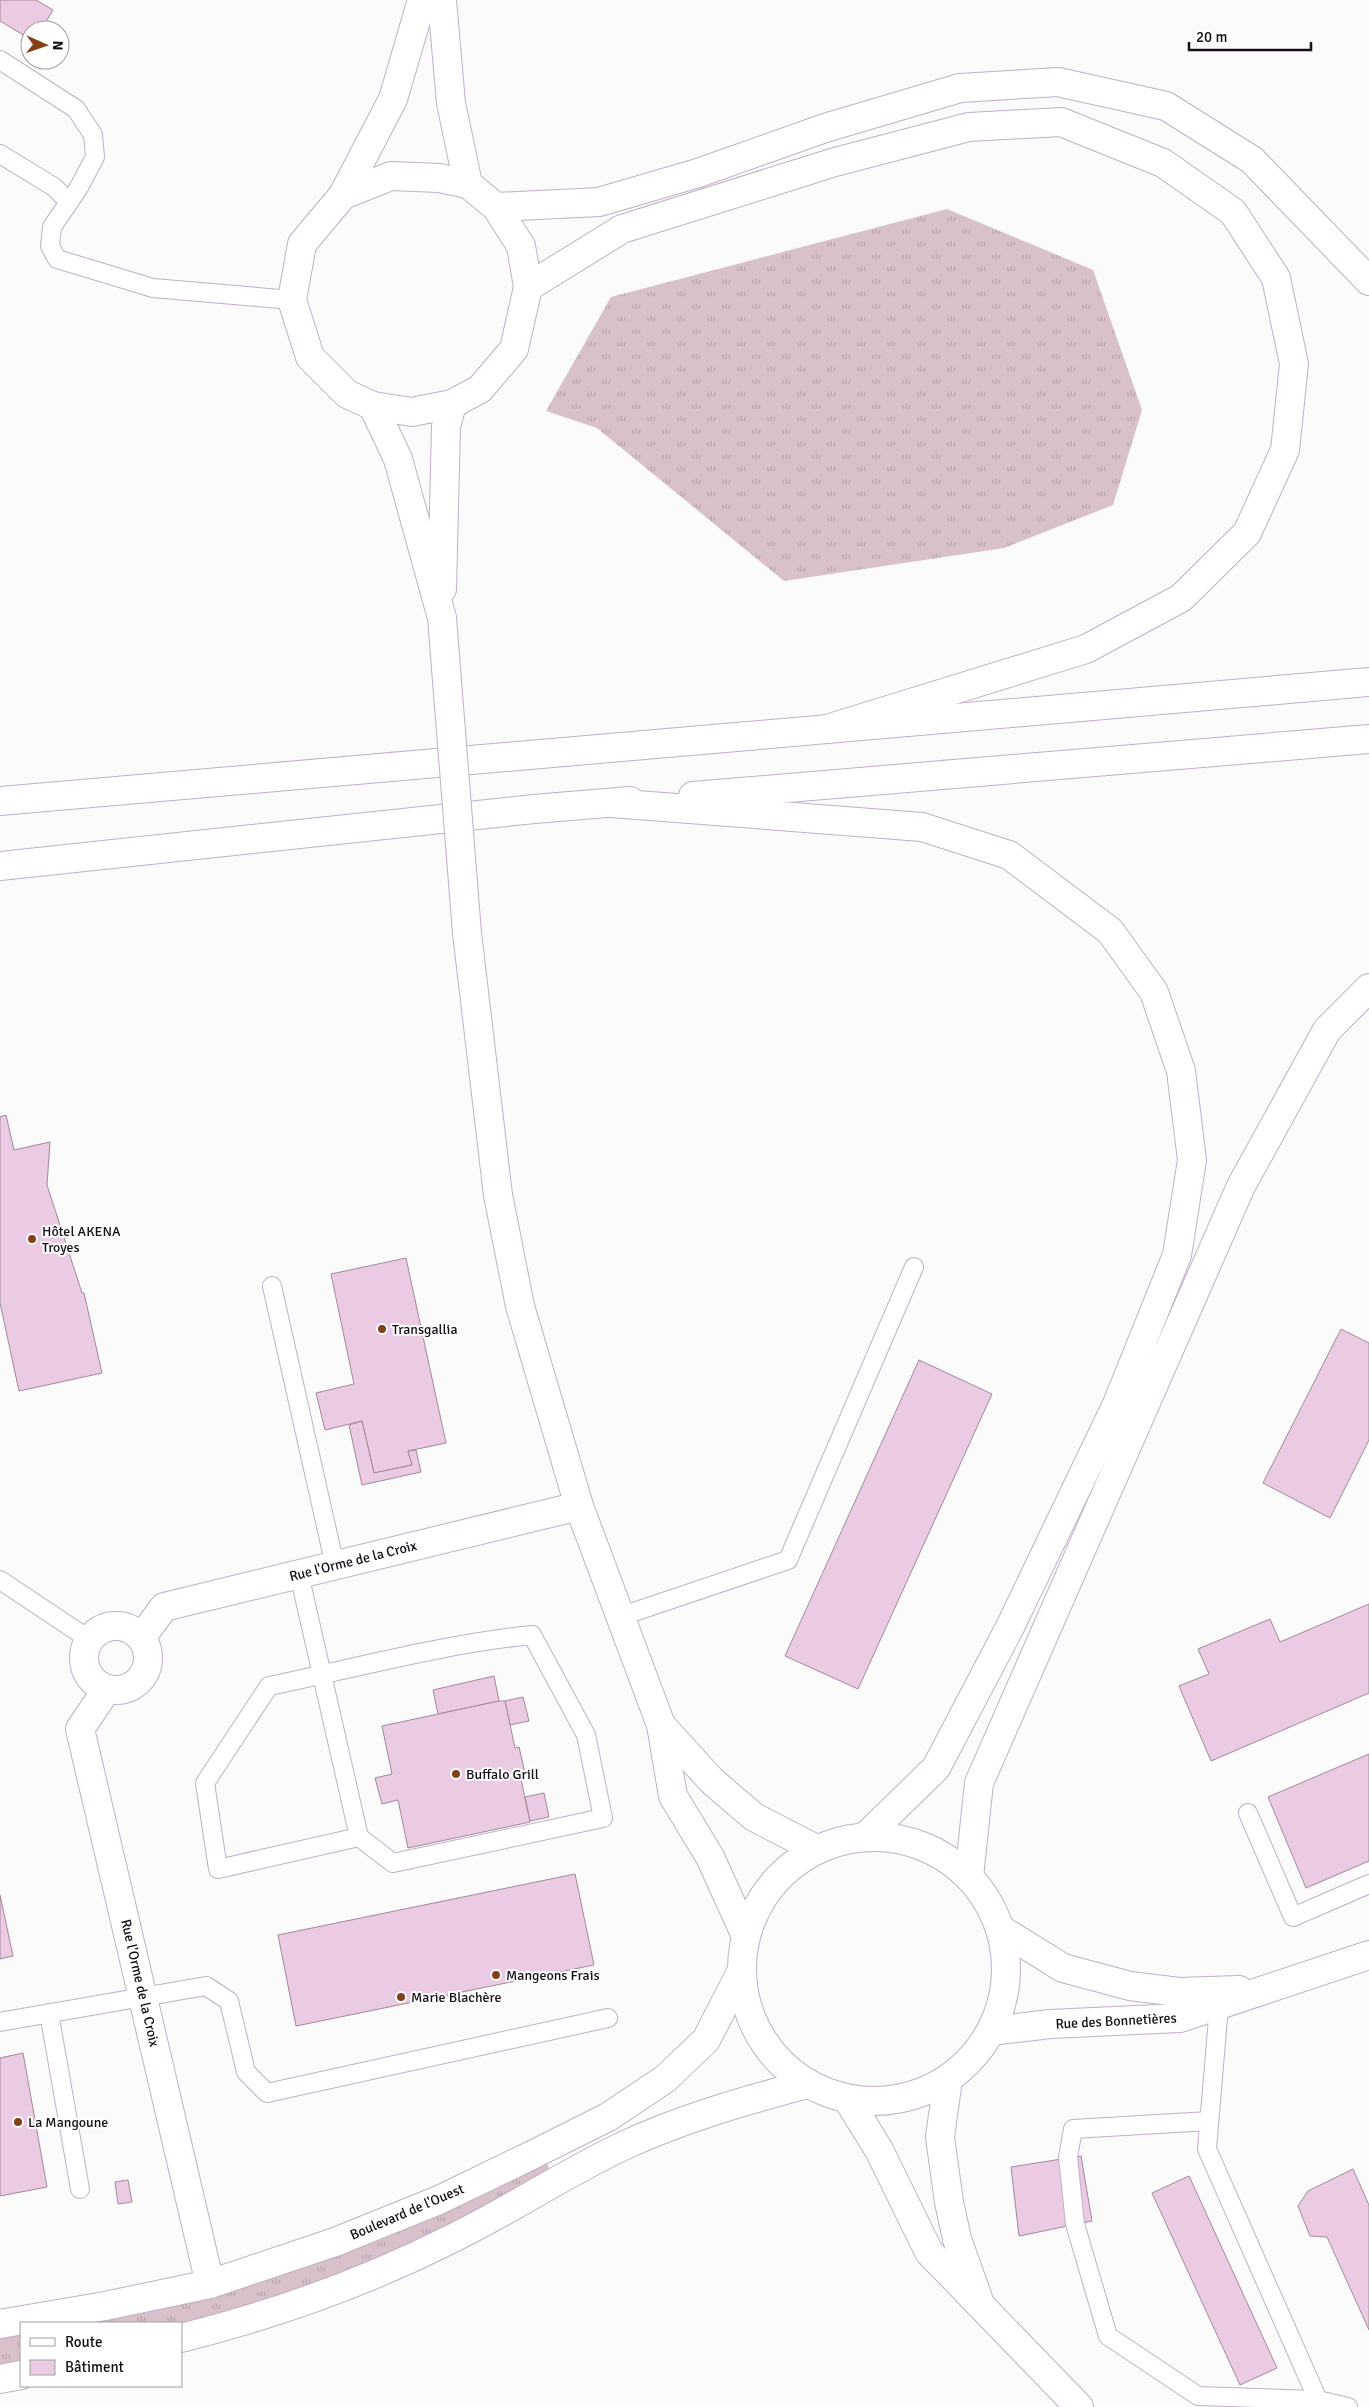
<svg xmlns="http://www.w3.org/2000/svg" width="1369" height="2407" viewBox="0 0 1369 2407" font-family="Signika,sans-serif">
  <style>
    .grass { fill: url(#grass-tufts) }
    .building { fill: #ebcbe3; stroke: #a1889a }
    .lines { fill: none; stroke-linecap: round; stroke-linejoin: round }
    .service-casing { stroke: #c1afc8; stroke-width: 20 }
    .minor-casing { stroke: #c1afc8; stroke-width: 30 }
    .tertiary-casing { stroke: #c1afc8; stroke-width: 30 }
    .trunk-casing { stroke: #c1afc8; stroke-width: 30 }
    .service { stroke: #fff; stroke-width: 18 }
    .minor { stroke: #fff; stroke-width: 28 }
    .tertiary { stroke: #fff; stroke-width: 28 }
    .trunk { stroke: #fff; stroke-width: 28 }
    .tertiary-bridge-casing { stroke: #c1afc8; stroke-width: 30; stroke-linecap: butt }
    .tertiary-bridge { stroke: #fff; stroke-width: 28 }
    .poi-dot { fill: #844016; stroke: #fff; stroke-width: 2 }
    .labels { text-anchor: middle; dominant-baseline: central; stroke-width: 4; stroke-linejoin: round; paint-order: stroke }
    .poi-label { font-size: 14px; fill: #140d16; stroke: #fff; text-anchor: start }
    .street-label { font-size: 14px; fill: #140d16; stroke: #fff }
  </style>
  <defs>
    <pattern id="grass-tufts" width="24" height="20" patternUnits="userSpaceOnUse" patternTransform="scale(1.25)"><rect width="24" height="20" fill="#d8c1c9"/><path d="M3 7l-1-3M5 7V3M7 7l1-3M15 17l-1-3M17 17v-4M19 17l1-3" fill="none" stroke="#b8a5ac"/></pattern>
  </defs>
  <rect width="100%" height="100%" fill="#fbfbfb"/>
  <g class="grass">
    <path d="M947 209 1093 270 1142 410 1113 505 1004 548 784 581 597 428 546 411 611 297Z"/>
    <path d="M546 2161 550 2171C492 2201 436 2233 376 2259 313 2287 247 2308 181 2327V2323H55Z"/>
    <path d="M21 2330V2363L0 2367V2334Z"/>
  </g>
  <g class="building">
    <path d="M0 0H36L53 10 41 30H30V39L0 21Z"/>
    <path d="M6 1115 14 1150 50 1142 47 1185 82 1293H84L102 1373 19 1391 0 1303V1117Z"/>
    <path d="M406 1258 446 1443 408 1451 412 1465 374 1473 362 1421 325 1430 316 1393 354 1384 331 1274Z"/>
    <path d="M1341 1329 1369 1343V1440L1330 1518 1263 1483Z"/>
    <path d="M919 1360 992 1394 858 1689 785 1656Z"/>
    <path d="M362 1421 374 1473 412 1465 408 1451 416 1450 421 1472 362 1485 349 1425Z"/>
    <path d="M1369 1604V1693L1211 1761 1179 1686 1209 1674 1198 1649 1270 1619 1280 1642Z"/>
    <path d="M494 1676 499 1701 438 1714 433 1690Z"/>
    <path d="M523 1697 529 1721 510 1725 505 1701Z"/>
    <path d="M499 1701H505L515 1748 519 1747 525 1773 520 1774 530 1822 408 1848 398 1800 382 1804 375 1778 392 1774 382 1726Z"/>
    <path d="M1369 1754V1861L1306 1888 1268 1797Z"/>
    <path d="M544 1793 549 1817 530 1821 525 1797Z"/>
    <path d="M575 1874 594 1965 296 2026 278 1935Z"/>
    <path d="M0 1895 13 1956 0 1959Z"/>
    <path d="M23 2053 47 2187 0 2196V2058Z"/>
    <path d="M1081 2156 1092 2221 1019 2236 1011 2167Z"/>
    <path d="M1353 2169 1369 2205V2330L1327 2237 1310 2236 1298 2206 1308 2191Z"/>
    <path d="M1189 2176 1277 2368 1240 2385 1152 2193Z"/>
    <path d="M128 2180 132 2202 118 2204 115 2182Z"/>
  </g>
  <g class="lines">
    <defs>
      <g id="service">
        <path d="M0 60 76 109 93 135 95 157 78 189 52 227 50 246 57 259 153 288 292 300"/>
        <path d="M0 154 54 187 69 202"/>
        <path d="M272 1286 335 1566"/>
        <path d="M299 1574 359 1837 393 1863 603 1818 586 1735 532 1635C443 1644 356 1668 269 1686L205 1783 218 1869 359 1837"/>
        <path d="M0 1580 90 1640"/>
        <path d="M622 1616 788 1560 914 1267"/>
        <path d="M1248 1813 1293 1917 1369 1884"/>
        <path d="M1219 2006 1207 2149 1318 2400 1348 2407"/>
        <path d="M49 2013 80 2189"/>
        <path d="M0 2022 206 1986 229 2001 246 2072 267 2093 608 2018"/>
        <path d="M1209 2121 1073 2129 1068 2157 1075 2224 1108 2336 1198 2396 1318 2400"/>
      </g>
      <g id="minor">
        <circle cx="116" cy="1658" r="32"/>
        <path d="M141 1638 164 1607 579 1506"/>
        <path d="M107 1689 80 1729 210 2284"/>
        <path d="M1000 1929 1063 1968 1130 1986 1179 1992 1239 1990"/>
        <path d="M991 2031 1050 2024 1180 2018 1369 1955"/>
      </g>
      <g id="tertiary">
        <path d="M442 0 451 103 468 184 496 207 521 246 528 287 514 349 480 389 452 404 412 412 373 406 347 394 310 357 292 300 302 244 343 195 391 176 439 178 468 184"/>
        <path d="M343 195 393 99 422 0"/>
        <path d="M373 406 398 459 442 618"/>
        <path d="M442 589 446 427 452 404"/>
        <path d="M467 933 498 1195 520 1306 579 1506 661 1725 673 1796 710 1857 745 1934"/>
        <path d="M661 1725 712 1781 754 1817 816 1849"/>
        <circle cx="874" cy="1969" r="132"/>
        <path d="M948 2079 940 2137 949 2202 957 2239 978 2298"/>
        <path d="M848 2100 879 2150 929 2252 1079 2407"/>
        <path d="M0 2324 105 2306 210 2284 335 2242 439 2200 530 2156 608 2117 665 2079 706 2040 741 1972"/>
        <path d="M181 2338C273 2315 366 2282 451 2239 509 2211 562 2175 621 2147 680 2119 744 2101 807 2084"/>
        <path d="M0 2379 21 2375"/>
      </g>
      <g id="trunk">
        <path d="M496 207 599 202 698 173 825 128 960 88 1058 82 1166 106 1252 160 1369 281"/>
        <path d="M528 287 622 229 835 162 969 127 1061 122 1163 163 1233 212 1276 278 1294 364 1285 450 1247 533 1181 598 1086 649 827 729"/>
        <path d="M693 796 1369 739"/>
        <path d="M0 801 1369 682"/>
        <path d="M611 803 922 827 1009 855 1110 931 1154 992 1181 1071 1192 1160 1177 1255 1117 1404 1010 1627 936 1768 865 1837"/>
        <path d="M0 866 534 809 630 801"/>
        <path d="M969 1877 979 1783 1241 1186 1327 1030 1369 988"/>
      </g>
    </defs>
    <use href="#service" class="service-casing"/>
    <use href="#minor" class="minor-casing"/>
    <use href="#tertiary" class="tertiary-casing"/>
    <use href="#trunk" class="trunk-casing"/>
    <use href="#service" class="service"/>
    <use href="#minor" class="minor"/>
    <use href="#tertiary" class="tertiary"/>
    <use href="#trunk" class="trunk"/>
    <defs>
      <path id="tertiary-bridge" d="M442 618 467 933"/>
    </defs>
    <use href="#tertiary-bridge" class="tertiary-bridge-casing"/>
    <use href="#tertiary-bridge" class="tertiary-bridge"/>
  </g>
  <g class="poi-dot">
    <circle cx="32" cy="1239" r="5"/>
    <circle cx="382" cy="1329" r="5"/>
    <circle cx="456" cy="1774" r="5"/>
    <circle cx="496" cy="1975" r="5"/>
    <circle cx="401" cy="1997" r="5"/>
    <circle cx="18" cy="2122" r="5"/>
  </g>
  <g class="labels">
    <g class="poi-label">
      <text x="42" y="1231">Hôtel AKENA<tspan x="42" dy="16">Troyes</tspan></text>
      <text x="392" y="1329">Transgallia</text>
      <text x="466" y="1774">Buffalo Grill</text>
      <text x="506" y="1975">Mangeons Frais</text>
      <text x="411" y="1997">Marie Blachère</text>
      <text x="28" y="2122">La Mangoune</text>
    </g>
    <g class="street-label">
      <text transform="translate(353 1561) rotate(-14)">Rue l'Orme de la Croix</text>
      <text transform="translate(140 1983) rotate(77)">Rue l'Orme de la Croix</text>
      <text transform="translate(1116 2021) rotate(-3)">Rue des Bonnetières</text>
      <text transform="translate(407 2212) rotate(-23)">Boulevard de l'Ouest</text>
    </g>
  </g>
  <rect x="20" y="2322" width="162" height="65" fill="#ffffff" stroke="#a19ea2"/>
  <rect x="30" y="2338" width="25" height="8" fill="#ffffff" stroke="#a19ea2"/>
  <text x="65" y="2347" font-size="15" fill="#140d16">Route</text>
  <rect x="30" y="2360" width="25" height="15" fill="#ebcbe3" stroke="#a19ea2"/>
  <text x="65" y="2372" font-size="15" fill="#140d16">Bâtiment</text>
  <g transform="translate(45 45) rotate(92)"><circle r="24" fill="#ffffff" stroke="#a19ea2"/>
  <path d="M0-4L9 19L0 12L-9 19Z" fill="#844016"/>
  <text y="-8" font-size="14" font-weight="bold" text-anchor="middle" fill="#140d16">N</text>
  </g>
  <path d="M1189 42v8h122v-8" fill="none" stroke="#140d16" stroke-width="2.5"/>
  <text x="1196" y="42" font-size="15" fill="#140d16" stroke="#ffffff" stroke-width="4" paint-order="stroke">20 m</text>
</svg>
